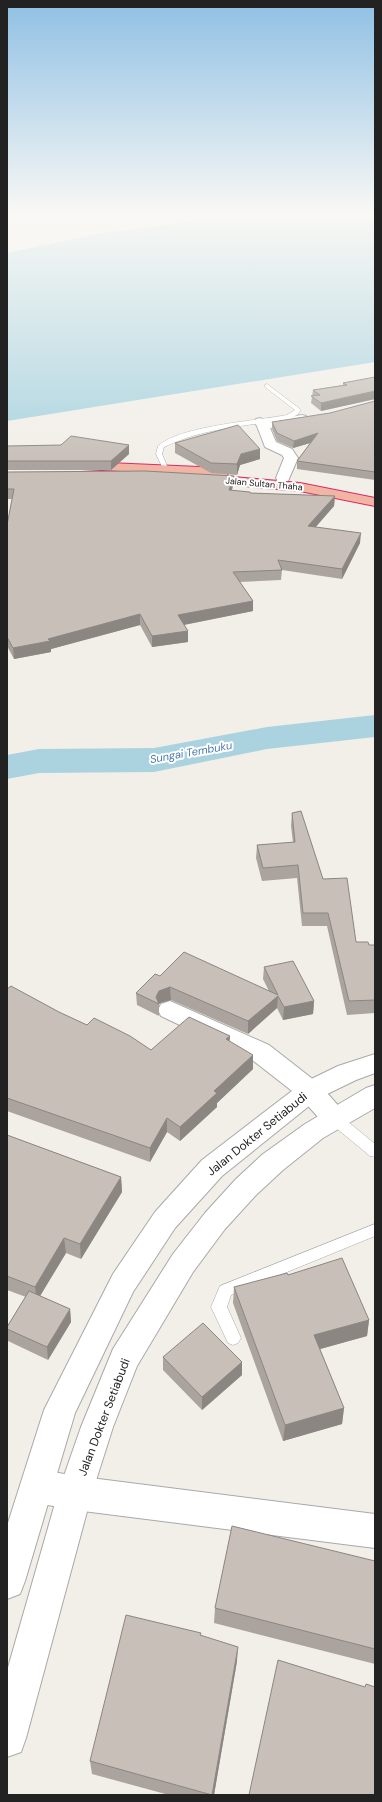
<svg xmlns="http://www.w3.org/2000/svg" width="382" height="1802" viewBox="0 0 382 1802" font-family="'DM Sans',sans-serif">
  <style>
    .water { fill: #aad3df }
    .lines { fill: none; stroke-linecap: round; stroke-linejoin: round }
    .river { fill: #aad3df; fill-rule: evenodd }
    .service-casing { stroke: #a9a9a9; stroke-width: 1 }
    .minor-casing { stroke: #a9a9a9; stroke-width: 2 }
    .tertiary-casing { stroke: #a9a9a9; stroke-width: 2 }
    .trunk-casing { stroke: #dc2a67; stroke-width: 2 }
    .service { fill: #fff; fill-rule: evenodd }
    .minor { fill: #fff; fill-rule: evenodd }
    .tertiary { fill: #fff; fill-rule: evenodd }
    .trunk { fill: #f2b4a3; fill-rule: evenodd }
    .wall { fill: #aba49e }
    .shaded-wall { fill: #8b8681 }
    .building { fill: #c7bfb8; stroke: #8b8681 }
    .labels { text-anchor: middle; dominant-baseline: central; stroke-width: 4; stroke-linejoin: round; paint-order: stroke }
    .far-street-label { font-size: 9px; fill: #222; stroke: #fff }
    .water-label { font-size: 11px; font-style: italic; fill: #4a7aab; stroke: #fff }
    .near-street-label { font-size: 12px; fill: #222; stroke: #fff }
  </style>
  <rect width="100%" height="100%" fill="#f2efe9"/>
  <path class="water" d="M254 213H375V362L7 421V253L97 234Z"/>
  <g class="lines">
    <path class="river" d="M375 715V737L267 749 154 772 39 773 7 779V755L39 749 154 748 267 727Z"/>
    <defs>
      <g id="service">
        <path d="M267 384 300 409 301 410 297 415 288 419C246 426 203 428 164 447L162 454 168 468 163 469 156 454 158 446C180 426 255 421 287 415L295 410 265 387V385Z"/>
        <path d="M335 1114 340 1115 375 1144V1157L370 1156 330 1123 328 1119 330 1115Z"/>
        <path d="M375 1224V1236L231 1295 227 1307 241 1338 238 1343 233 1345 228 1343 211 1307 220 1286Z"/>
      </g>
      <g id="minor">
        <path d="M302 415 306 416 308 419 306 422 270 428 276 442 292 449 298 458 288 481H278L276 478 284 458 282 455 265 447 257 426 254 422 256 419 260 418 266 421Z"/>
        <path d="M170 1001 269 1045 319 1084 344 1112 348 1119 344 1126 335 1129 326 1126 301 1098 251 1059 161 1016 158 1010 161 1004Z"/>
        <path d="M37 1469 75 1476 375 1514V1548L75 1510 37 1503 25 1498 20 1486 25 1474Z"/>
      </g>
      <g id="tertiary">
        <path d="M375 1054V1073L356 1080 319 1098 222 1176 175 1228 133 1292 75 1413 25 1581 20 1594 7 1599V1526L44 1410 113 1274 155 1212 202 1160 301 1084 338 1066Z"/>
        <path d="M375 1085V1108L323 1138 283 1170 256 1195 225 1229 193 1272 137 1366 113 1427 92 1493 26 1738 21 1752 7 1757V1671L58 1493 81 1427 113 1349 173 1254 205 1213 236 1179 263 1154 305 1124 366 1088Z"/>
      </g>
      <path id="trunk" d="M86 462 222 468 227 469 229 472 227 475 222 476 300 483 375 498V506L300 491 199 482 197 479 199 476 203 475 81 469 79 466 81 463Z"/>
    </defs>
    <use href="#service" class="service-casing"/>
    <use href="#minor" class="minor-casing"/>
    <use href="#tertiary" class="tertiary-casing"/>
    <use href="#trunk" class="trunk-casing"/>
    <use href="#service" class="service"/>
    <use href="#minor" class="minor"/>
    <use href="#tertiary" class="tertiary"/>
    <use href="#trunk" class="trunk"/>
  </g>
  <g class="wall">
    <path d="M375 377V399L321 411 311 403 313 390 343 385V383Z"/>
    <path d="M375 401V480L297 469V461L310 443 293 448 277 441 272 429V422L330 413Z"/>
    <path d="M175 443 260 459 240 465 237 475 211 473 175 453Z"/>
    <path d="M129 445V454L111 470H7V446Z"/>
    <path d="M7 472 233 485 232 491 250 493 335 496 334 506 315 527 360 543 342 579 282 570 281 580 240 582 253 601V611L184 625 188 631V642L152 647 140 625 51 649V652L14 659 7 646V525L12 499H7Z"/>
    <path d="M292 813 323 879 356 942 369 945H375V1013L347 1015 327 926H302L297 878 262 881 256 858 257 845 293 843 291 826Z"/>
    <path d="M264 967 314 1001 313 1014 283 1020 277 1008 248 1034 171 1000 160 1003 159 1004V1016L137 1005 136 993 160 976 269 991 263 979Z"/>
    <path d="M7 989 87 1025 151 1050 230 1036 229 1041 253 1069 217 1103V1107L180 1141 167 1132 150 1162 7 1111Z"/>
    <path d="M7 1135 121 1177 122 1192 81 1259 66 1253 40 1296 70 1309 71 1322 48 1360 8 1341 7 1336V1327L26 1297 7 1290Z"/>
    <path d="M288 1275 369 1320 367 1336 320 1349 344 1408 342 1424 283 1441 233 1303 234 1287Z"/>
    <path d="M163 1357 242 1362V1375L202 1410 163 1370Z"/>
    <path d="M375 1561V1664L214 1623 215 1608Z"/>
    <path d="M237 1661 214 1795H169L92 1774 90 1761Z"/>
  </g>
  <g class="shaded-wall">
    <path d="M375 391V399L321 411V403Z"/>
    <path d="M318 433 317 441 293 448 294 441Z"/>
    <path d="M129 445V454L111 470V461Z"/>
    <path d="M260 449V459L240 465 237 475V464L241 454Z"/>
    <path d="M234 476 233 485 229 500V490Z"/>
    <path d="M335 496 334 506 308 536V526Z"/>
    <path d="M361 533 360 543 342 579V569Z"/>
    <path d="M253 601V611L178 626V615Z"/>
    <path d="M140 614V625L51 649V652L14 659 13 648Z"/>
    <path d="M188 631V642L152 647V636Z"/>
    <path d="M170 987 171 1000 160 1003 159 1004 156 997 159 991Z"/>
    <path d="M278 996 277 1008 248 1034V1021Z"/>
    <path d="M314 1001 313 1014 283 1020 284 1007Z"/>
    <path d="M230 1036 229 1050 226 1039Z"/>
    <path d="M253 1055V1069L217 1103V1107L180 1141V1127L214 1091Z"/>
    <path d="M167 1118V1132L150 1162V1148Z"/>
    <path d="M121 1177 122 1192 81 1259 80 1244Z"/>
    <path d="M64 1238 66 1253 37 1301 35 1287Z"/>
    <path d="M70 1309 71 1322 48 1360 47 1347Z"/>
    <path d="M369 1320 367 1336 313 1351 314 1335Z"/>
    <path d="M242 1362V1375L202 1410V1397Z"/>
    <path d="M344 1408 342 1424 283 1441 285 1425Z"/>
    <path d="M238 1647 237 1661 214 1795H212Z"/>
  </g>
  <g class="building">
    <path d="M375 377V391L321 403 311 396 320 395 313 390 347 385 343 383Z"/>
    <path d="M375 401V472L297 461 318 433 294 441 277 433 272 422 330 413Z"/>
    <path d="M238 425 260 449 241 454 237 464 211 463 175 443Z"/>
    <path d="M71 436 129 445 111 461H7V446L61 445Z"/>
    <path d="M145 471 234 476 229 490 250 492V493L335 496 308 526 361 533 342 569 278 560 282 570 233 572 253 601 178 615 188 631 152 636 140 614 48 639 50 641 13 648 7 637V525L14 489H7V472Z"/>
    <path d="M301 811 323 879 347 878 356 942H368L369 945H375V1000L349 1001 328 913H303L298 865 263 868 257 845 295 842 292 813Z"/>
    <path d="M184 952 278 995 264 967 293 961 314 1001 284 1007 278 996 248 1021 170 987 159 991 156 997 159 1004 136 993 155 974 160 976Z"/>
    <path d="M11 986 59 1012 87 1025 94 1018 130 1036 151 1050 189 1017 230 1036 226 1039 253 1055 214 1091 217 1093 180 1127 167 1118 150 1148 7 1098V989Z"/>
    <path d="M7 1135 121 1177 80 1244 64 1238 35 1287 7 1276Z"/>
    <path d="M342 1258 369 1320 314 1335 344 1408 285 1425 234 1287 287 1273 288 1275Z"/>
    <path d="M29 1291 70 1309 47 1347 7 1329V1327Z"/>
    <path d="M203 1323 242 1362 202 1397 163 1357Z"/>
    <path d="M232 1526 375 1561V1649L215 1608Z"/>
    <path d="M126 1615 201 1633 200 1635 238 1647 212 1795 90 1761Z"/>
    <path d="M278 1660 365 1687 366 1684 375 1687V1795H249Z"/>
  </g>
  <linearGradient id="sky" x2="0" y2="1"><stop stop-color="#8fc0e4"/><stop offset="0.46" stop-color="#f9f8f5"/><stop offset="1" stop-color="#f9f8f5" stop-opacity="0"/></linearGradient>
  <rect width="382" height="465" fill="url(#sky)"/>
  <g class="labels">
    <g class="far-street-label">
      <text transform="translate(264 484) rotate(5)">Jalan Sultan Thaha</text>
    </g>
    <g class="water-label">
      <text transform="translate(191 752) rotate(-10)">Sungai Tembuku</text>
    </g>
    <g class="near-street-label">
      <text transform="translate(257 1134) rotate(-39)">Jalan Dokter Setiabudi</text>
      <text transform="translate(104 1417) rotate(-69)">Jalan Dokter Setiabudi</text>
    </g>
  </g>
  <rect width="382" height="1802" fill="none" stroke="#222222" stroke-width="16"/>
</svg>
